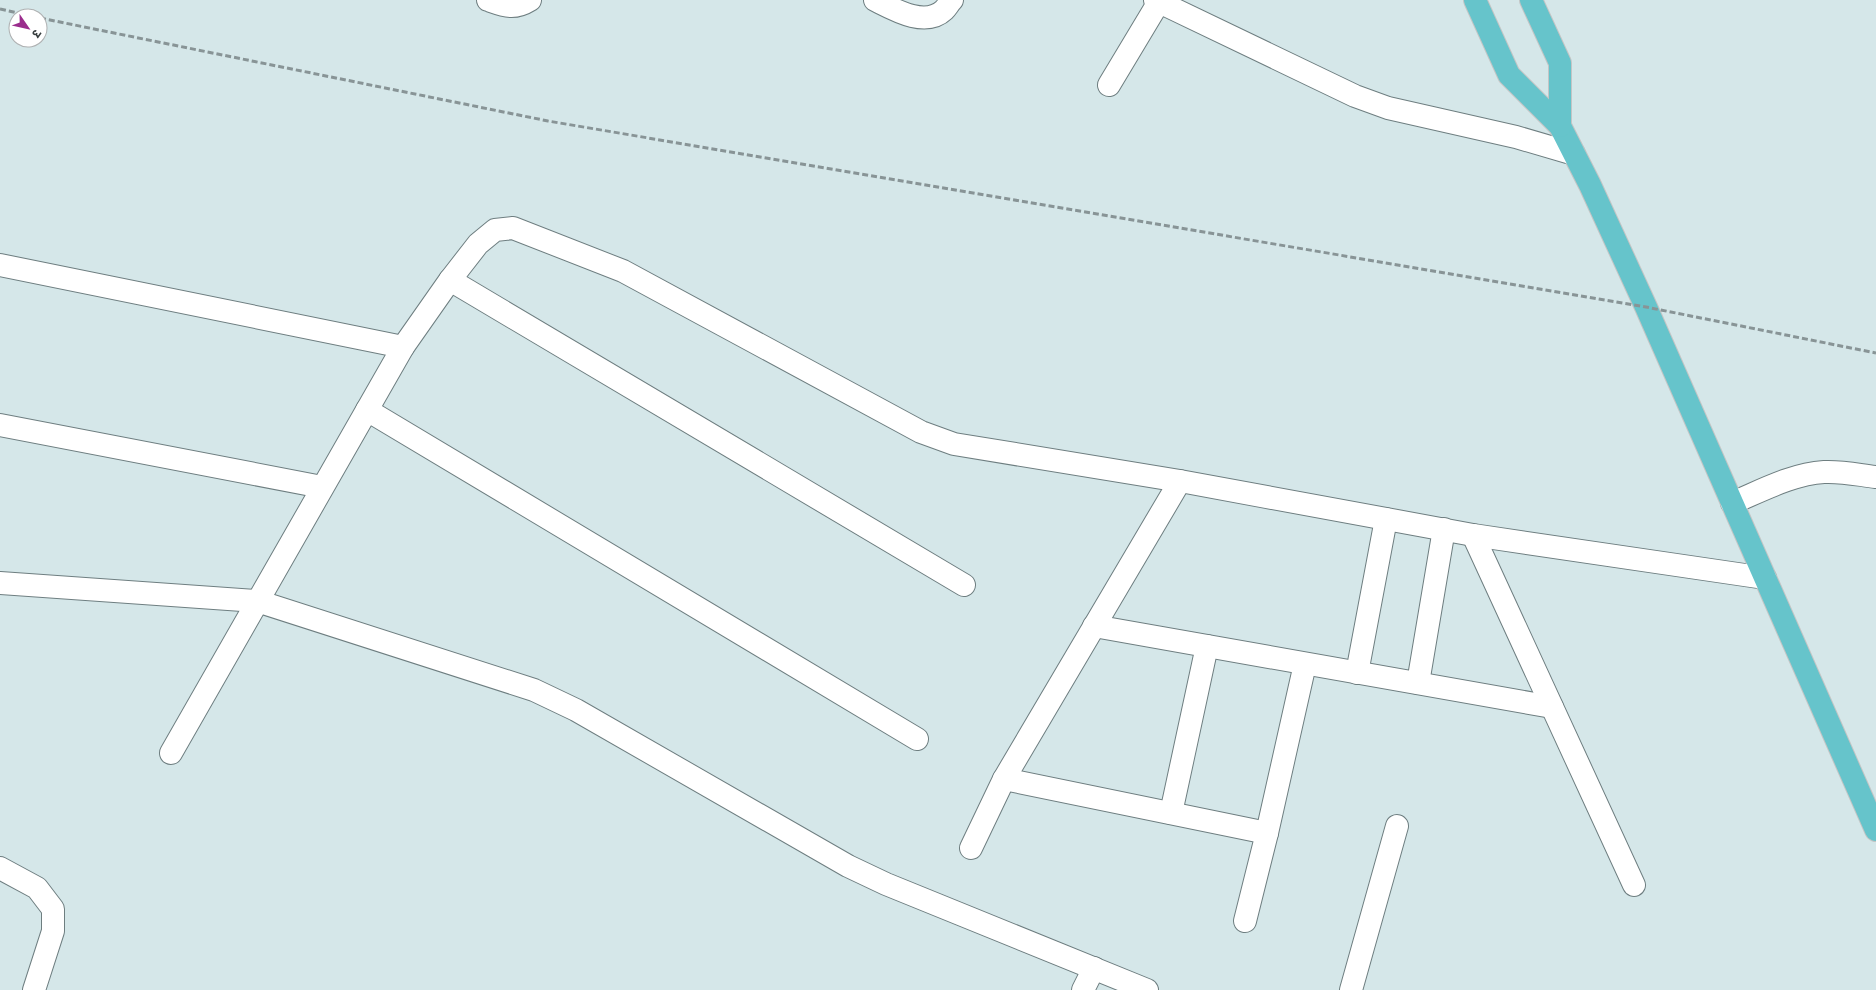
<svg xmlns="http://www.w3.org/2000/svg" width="1876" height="990" viewBox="0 0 1876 990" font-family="Poppins,'Noto Sans Devanagari',sans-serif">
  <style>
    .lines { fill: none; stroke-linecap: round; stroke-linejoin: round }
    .minor-casing { stroke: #6e7e80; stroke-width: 24 }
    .major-casing { stroke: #c3c5c5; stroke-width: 24 }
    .minor { stroke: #fff; stroke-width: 22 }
    .major { stroke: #66c4cb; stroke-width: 22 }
    .rail { stroke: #889496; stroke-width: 3; stroke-dasharray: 6 3; stroke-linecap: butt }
  </style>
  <rect width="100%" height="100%" fill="#d5e7e9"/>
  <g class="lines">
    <defs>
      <g id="minor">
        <path d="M488 0C505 6 514 10 530 0"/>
        <path d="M875 0C893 9 925 28 944 10 947 7 949 3 952 0"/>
        <path d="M1155 0 1355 96 1388 108 1516 137 1574 154"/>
        <path d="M1109 85 1160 0"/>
        <path d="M0 265 403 347"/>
        <path d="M450 280 964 585"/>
        <path d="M367 410 917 739"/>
        <path d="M0 425 322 487"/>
        <path d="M1732 503C1761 491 1792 474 1824 472 1842 471 1859 475 1876 477"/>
        <path d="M1473 535 1634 885"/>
        <path d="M0 583 257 601 534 690 576 710 848 866 886 884 1147 990"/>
        <path d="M1094 626 1552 707"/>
        <path d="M1357 673 1386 519"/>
        <path d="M1418 683 1444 529"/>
        <path d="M171 753 403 347 450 280 478 244 495 230 513 228 623 271 921 432 954 444 1180 481 1473 535 1765 578"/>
        <path d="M1004 779 1267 833"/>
        <path d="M1171 813 1207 646"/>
        <path d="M971 848 1004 779 1180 481"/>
        <path d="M0 868 37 888 53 909V931L34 990"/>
        <path d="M1245 921 1267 833 1305 664"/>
        <path d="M1083 990 1094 968"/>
        <path d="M1351 990 1397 826"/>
      </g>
      <g id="major">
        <path d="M1475 0 1509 75 1560 126 1590 185 1646 307 1876 830"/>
        <path d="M1531 0 1560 63V126"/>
      </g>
    </defs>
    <use href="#minor" class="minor-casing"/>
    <use href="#major" class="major-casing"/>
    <use href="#minor" class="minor"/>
    <use href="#major" class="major"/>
    <g class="rail">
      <path d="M0 9 32 16"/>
      <path d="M40 18 548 121 1646 307 1876 353"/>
    </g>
  </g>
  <g transform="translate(28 28) rotate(124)"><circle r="19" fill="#ffffff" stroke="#afb1b2"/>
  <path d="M0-3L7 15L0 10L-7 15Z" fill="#9b2d8d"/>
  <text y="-6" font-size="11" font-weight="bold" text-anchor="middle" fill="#363d3e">उ</text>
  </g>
</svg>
